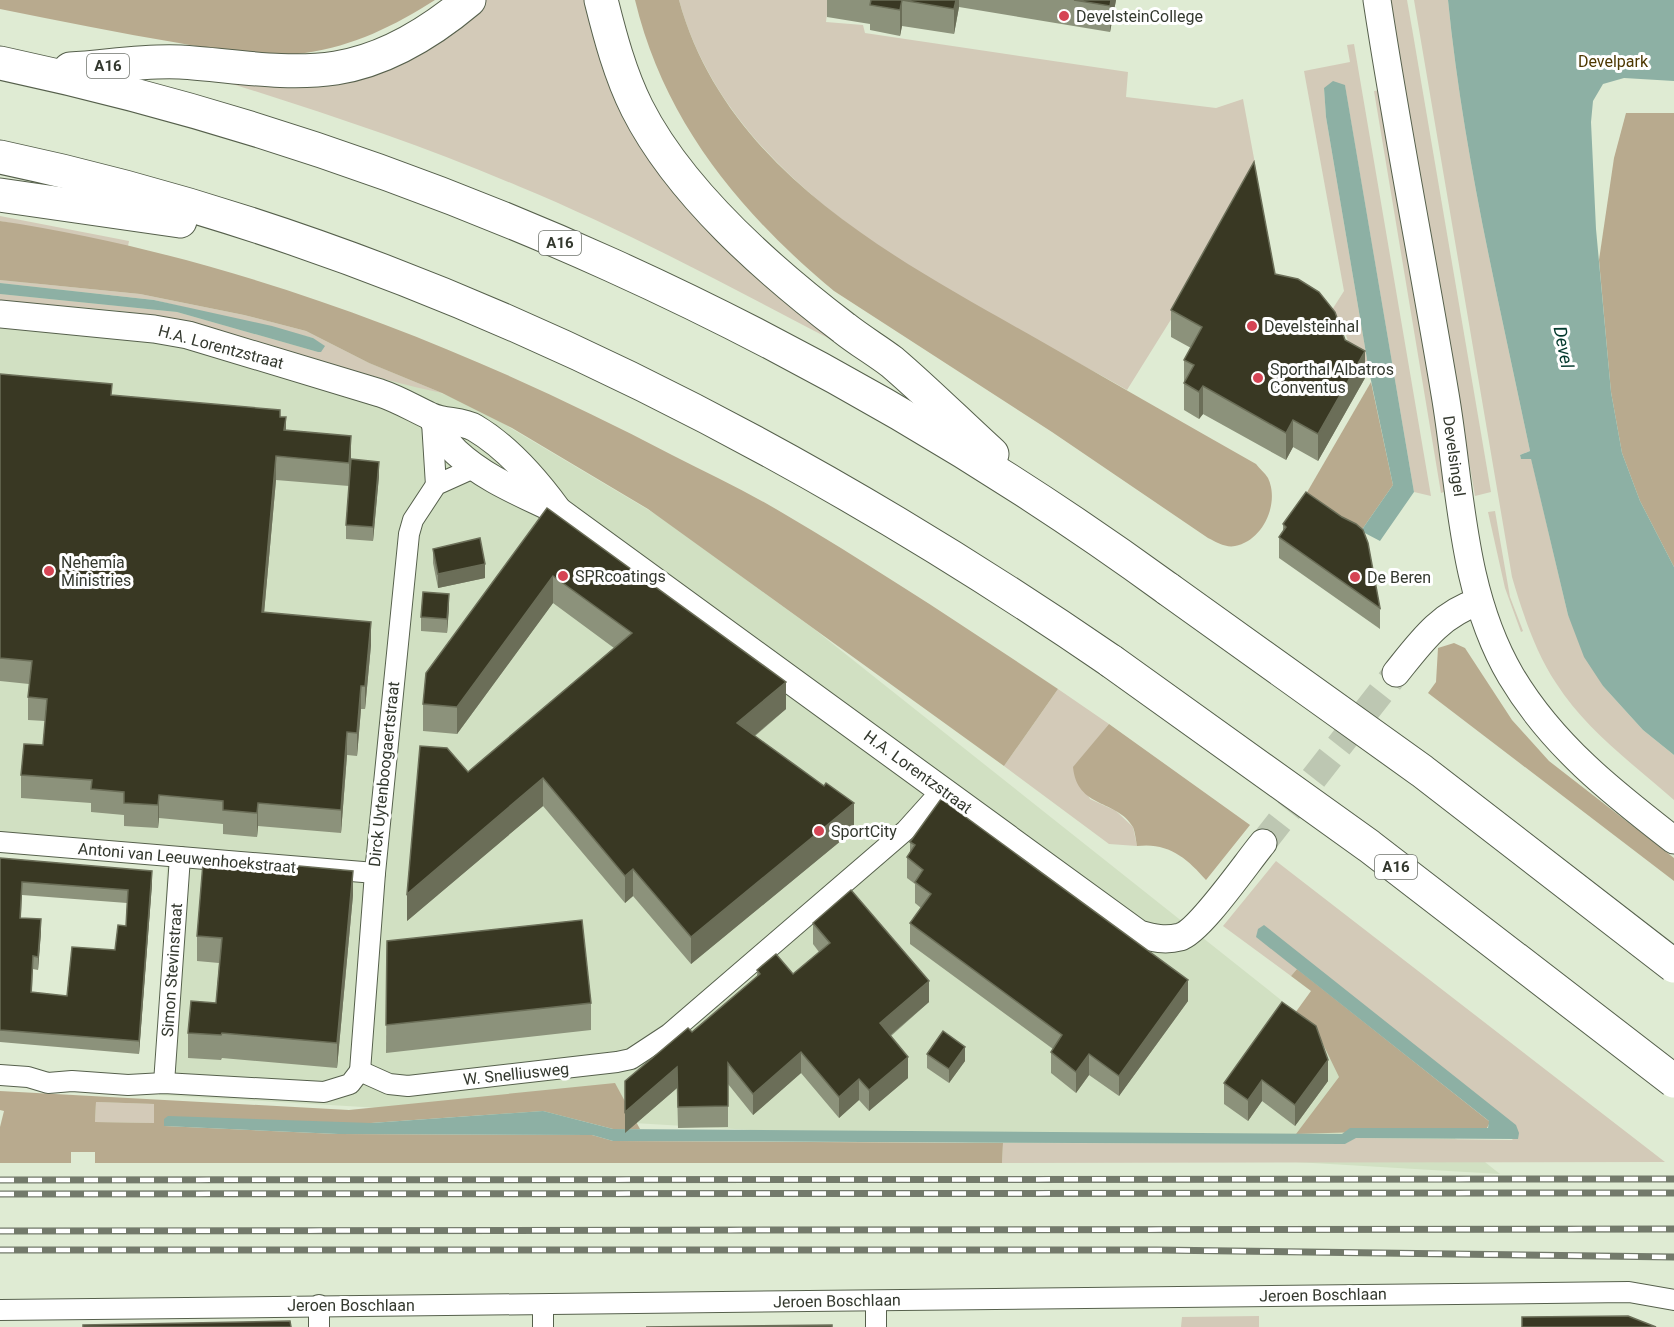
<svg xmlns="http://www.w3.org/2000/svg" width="1674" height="1327" viewBox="0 0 1674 1327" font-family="Roboto,sans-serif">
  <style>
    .built { fill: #d1e0c2 }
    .green { fill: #d3cab8 }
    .forest { fill: #b8aa8e; fill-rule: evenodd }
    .water { fill: #8db0a4 }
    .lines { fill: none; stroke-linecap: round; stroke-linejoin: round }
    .secondary-tunnel { stroke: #bdc7b2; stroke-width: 27; stroke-dasharray: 27 14; stroke-linecap: butt }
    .street-casing { stroke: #56604c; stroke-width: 22 }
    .secondary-casing { stroke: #56604c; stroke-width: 29 }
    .highway-casing { stroke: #56604c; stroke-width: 35 }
    .street { stroke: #fff; stroke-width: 20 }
    .secondary { stroke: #fff; stroke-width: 27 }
    .highway { stroke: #fff; stroke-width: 33 }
    .rail-casing { stroke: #737a6b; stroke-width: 7 }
    .rail { stroke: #fff; stroke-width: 4.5; stroke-dasharray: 14; stroke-linecap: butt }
    .highway-bridge-casing { stroke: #56604c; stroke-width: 35; stroke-linecap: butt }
    .highway-bridge { stroke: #fff; stroke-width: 33 }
    .wall { fill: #8c927b; fill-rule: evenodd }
    .shaded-wall { fill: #6b6e58 }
    .building { fill: #393823; stroke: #6b6e58; stroke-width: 1.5; fill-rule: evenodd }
    .poi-dot { fill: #d54454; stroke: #fff; stroke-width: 2 }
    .labels { text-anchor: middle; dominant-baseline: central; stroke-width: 6; stroke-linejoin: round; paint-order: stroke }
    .shield { fill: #fff; stroke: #70746d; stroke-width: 1.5 }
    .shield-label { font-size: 15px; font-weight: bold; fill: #33382e }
    .poi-label { font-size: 16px; fill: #33382e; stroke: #fff; text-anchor: start }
    .park-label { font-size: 16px; fill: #4e3802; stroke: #fff }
    .street-label { font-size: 16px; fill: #33382e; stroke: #fff }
    .water-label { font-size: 18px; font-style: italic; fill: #03392d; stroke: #fff }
  </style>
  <rect width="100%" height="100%" fill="#dfebd3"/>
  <path class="built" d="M0 278 268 321 477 408 657 515 814 629 1500 1174 159 1095 167 863 0 852Z"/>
  <g class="green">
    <path d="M485 0H586L611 89 631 133 662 175 865 357C750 298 637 235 518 186 419 144 316 110 213 78L281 79 459 22Z"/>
    <path d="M679 0H829L826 22 863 25 865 33 1128 72 1126 97 1216 108 1243 99 1258 180 1127 390C965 298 733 198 679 0Z"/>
    <path d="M1389 0H1407L1413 34 1491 492 1475 496Z"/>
    <path d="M1414 0H1448C1463 152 1499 302 1530 451L1520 455 1521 459 1531 458 1568 615 1603 686 1643 730 1674 755V800C1633 764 1586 730 1556 683 1535 651 1523 614 1512 577Z"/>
    <path d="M1354 44 1431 496 1414 492 1345 86 1324 88 1326 117 1369 371 1355 364 1346 335 1330 313 1344 291 1304 71 1350 62 1347 45Z"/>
    <path d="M1381 90 1436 423 1444 492 1441 493 1374 91Z"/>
    <path d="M0 216 129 241 128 246 0 221Z"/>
    <path d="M0 280 140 294 244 315 306 331 369 363 442 393C355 375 273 342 186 322 125 308 62 306 0 301V294L177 312 318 352 313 338 154 300 0 283Z"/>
    <path d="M1495 511 1510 597 1523 631 1521 632 1505 588 1488 512Z"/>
    <path d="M1058 689 1109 724 1074 767 1090 799 1116 811 1133 827 1137 846 1109 844 1004 766Z"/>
    <path d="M1276 861 1665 1162 1002 1163 1003 1143 1345 1144 1355 1138 1513 1140 1256 937 1297 969 1291 976 1223 926Z"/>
    <path d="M96 1102 155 1104 154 1123 95 1122Z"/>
    <path d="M1259 1316V1327H1181L1182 1317Z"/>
  </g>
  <g class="forest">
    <path d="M0 0H435C394 26 354 46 305 53 264 59 219 50 179 43 119 33 60 21 0 9Z"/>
    <path d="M635 0H679C726 172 896 259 1039 340 1111 381 1183 423 1256 464 1259 468 1265 473 1268 478 1280 503 1263 541 1235 546 1226 548 1216 542 1208 538L1052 432 834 291C740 213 664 121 635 0Z"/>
    <path d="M1626 113H1674V567L1640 501 1622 453 1611 392 1599 260 1614 158Z"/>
    <path d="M0 221C233 256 465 346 672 455 709 474 746 491 781 512 876 568 967 628 1058 689L1004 766 648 509 512 428 442 393 369 363 306 331 244 315 140 294 0 280Z"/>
    <path d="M1371 382 1393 485 1361 531 1306 494Z"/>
    <path d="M1454 643 1465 648 1512 720 1549 761 1674 858V881L1428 693 1436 682 1438 648Z"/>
    <path d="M1109 724 1250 825 1206 880C1187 858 1168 842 1137 846 1136 840 1135 832 1133 827 1117 799 1077 809 1073 767Z"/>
    <path d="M1297 969 1490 1122 1487 1128 1296 1134 1339 1077 1322 1042 1290 1020 1311 991 1291 976Z"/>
    <path d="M615 1083 640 1129H613L543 1111 371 1123 164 1126 338 1134 592 1135 613 1141 1003 1143 1002 1163H95V1152H71V1163H0V1127L4 1111 0 1110V1091L349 1110ZM96 1102 154 1104V1123L95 1122Z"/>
  </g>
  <g class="water">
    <path d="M1448 0H1674V81L1624 78 1603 84 1593 101 1591 122 1596 229 1611 392 1622 453 1640 501 1674 567V755L1643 730 1603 686 1584 657 1568 615 1531 459H1521L1520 455 1530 451C1499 302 1463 152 1448 0Z"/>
    <path d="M1333 81 1345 85 1414 492 1380 541 1361 531 1393 485 1369 371 1326 117 1324 88Z"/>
    <path d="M0 283 154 300 272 326 313 338 325 346 321 352H318L177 312 0 294Z"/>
    <path d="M1264 925 1516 1125 1519 1133 1518 1139 1356 1138 1345 1144 613 1141 592 1135 338 1134 164 1126V1119L168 1116 371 1123 543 1111 613 1129 1342 1134 1350 1128H1488L1489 1121 1256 937 1258 929Z"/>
  </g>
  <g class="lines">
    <path class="secondary-tunnel" d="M1263 843 1396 673"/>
    <defs>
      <g id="street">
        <path d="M432 422 436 485"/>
        <path d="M0 842 375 873"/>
        <path d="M360 1071 389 1084 408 1086 617 1062 631 1059 669 1034 906 830 942 790"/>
        <path d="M360 1071 375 873 409 534 413 520 436 485 476 467"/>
        <path d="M0 1075 28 1077 48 1083 72 1081 128 1085 164 1083 324 1092 350 1084 360 1071"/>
        <path d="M164 1083 180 857"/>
        <path d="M876 1301V1327"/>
        <path d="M319 1305V1327"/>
        <path d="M543 1305V1327"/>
        <path d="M0 1310 1629 1292 1674 1300"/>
      </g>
      <g id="secondary">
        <path d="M1377 0C1397 132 1423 262 1445 394 1461 488 1461 591 1511 676 1552 745 1612 792 1674 840"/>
        <path d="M0 314 154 329 188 335 380 393C398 399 413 408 430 416 444 423 461 420 475 428 507 447 535 479 557 509"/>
        <path d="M432 418C439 429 446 443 456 452 486 480 524 494 560 512L1139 934C1153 938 1165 941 1180 937 1200 931 1247 862 1263 843"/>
        <path d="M1396 673C1420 643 1441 613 1479 602"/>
      </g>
      <g id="highway">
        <path d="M601 0C610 36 620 74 637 108 680 193 768 270 844 328 859 340 876 350 892 362 926 391 959 424 992 454"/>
        <path d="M0 63C418 152 822 337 1168 589"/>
        <path d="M70 69C106 67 144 60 180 62 231 65 284 76 336 68 386 60 431 32 469 0"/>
        <path d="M0 157C402 242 774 430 1111 661"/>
        <path d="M0 195 180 221"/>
      </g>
    </defs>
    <use href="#street" class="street-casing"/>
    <use href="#secondary" class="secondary-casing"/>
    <use href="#highway" class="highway-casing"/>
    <use href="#street" class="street"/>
    <use href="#secondary" class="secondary"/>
    <use href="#highway" class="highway"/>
    <defs>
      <g id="rail">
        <path d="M0 1180 1674 1179"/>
        <path d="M0 1194 1674 1193"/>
        <path d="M0 1231 1674 1229"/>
        <path d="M0 1250H1157L1674 1257"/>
      </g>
    </defs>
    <use href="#rail" class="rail-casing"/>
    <use href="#rail" class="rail"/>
    <defs>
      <g id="highway-bridge">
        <path d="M1168 589 1422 771 1674 966"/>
        <path d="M1111 661 1369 846 1674 1081"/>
      </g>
    </defs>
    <use href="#highway-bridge" class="highway-bridge-casing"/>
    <use href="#highway-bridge" class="highway-bridge"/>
  </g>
  <g class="wall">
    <path d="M827 0H1116L1110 32 959 7 954 34 902 26 900 36 870 30V24L827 17Z"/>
    <path d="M1275 274 1345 340 1365 378 1318 461 1293 447 1286 460 1203 414 1199 419 1184 410V360L1191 348 1171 337V310Z"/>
    <path d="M0 374 112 395 280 417 286 430 351 436 349 486 276 480 264 613 371 645 365 709H361L357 756 347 755 341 833 258 826 257 837 223 834V824L159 818 158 828 124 826V815L91 812V803L21 798V775L43 745 45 721 28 720V697L29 684 0 681Z"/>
    <path d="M379 476 373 541 346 539V525Z"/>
    <path d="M547 508 786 709 755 736 854 830 691 964 633 896 625 903 543 806 407 921 468 772 614 648 553 603 457 734 423 731V704Z"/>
    <path d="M1342 517 1380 608V629L1279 558V537L1283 532V524Z"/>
    <path d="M433 549 485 578 438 588 433 563Z"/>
    <path d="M449 608 447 633 421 631V617Z"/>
    <path d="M910 842 1188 1001 1119 1096 1089 1075 1076 1093 1051 1073V1052L1053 1049 910 944V923L921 908 915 903V884L907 878V857L910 852Z"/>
    <path d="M0 858 152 884 139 1054 0 1042ZM22 895 127 903 126 926 115 950 67 996 32 992 33 969 38 970 41 932 21 918Z"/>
    <path d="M353 895 337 1068 222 1058 221 1060 188 1058V1033L216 1003 219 963 197 961V936Z"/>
    <path d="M813 923 929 1002 891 1036 908 1078 869 1111 859 1100 839 1118 801 1073 753 1115 728 1084V1127L678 1128 677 1088 625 1133 757 976V970L793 974 819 952 813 944Z"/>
    <path d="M387 941 591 1003V1030L386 1053Z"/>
    <path d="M927 1054 965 1061 949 1083 927 1068Z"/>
    <path d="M1328 1060V1081L1295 1126 1262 1101 1248 1121 1224 1104V1083Z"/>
  </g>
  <g class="shaded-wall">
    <path d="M902 0V26L900 36V10Z"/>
    <path d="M956 0H959V7L954 34V9Z"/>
    <path d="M1111 0H1116L1110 32V6Z"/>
    <path d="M1365 351V378L1318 461V434Z"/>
    <path d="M1203 386V414L1199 419V392Z"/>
    <path d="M286 417V440L284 430Z"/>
    <path d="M1293 420V447L1286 460V433Z"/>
    <path d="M351 436V459L349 486V463Z"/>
    <path d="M276 456V480L262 636V612Z"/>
    <path d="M379 462V476L373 541V527Z"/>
    <path d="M485 564V578L438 588V574Z"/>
    <path d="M553 576V603L457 734V707Z"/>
    <path d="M449 594V608L447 633V619Z"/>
    <path d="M371 622V645L365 709V686Z"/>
    <path d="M786 682V709L737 750V723Z"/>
    <path d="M361 686V709L357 756V733Z"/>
    <path d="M347 732V755L341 833V810Z"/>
    <path d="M543 778V806L407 921V894Z"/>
    <path d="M159 795V818L158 828V805Z"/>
    <path d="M258 803V826L257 837V813Z"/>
    <path d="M854 803V830L691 964V937Z"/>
    <path d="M633 869V896L625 903V876Z"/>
    <path d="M152 871V884L139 1054V1041Z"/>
    <path d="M353 871V895L337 1068V1043Z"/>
    <path d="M41 919V932L38 970V957Z"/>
    <path d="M1188 980V1001L1119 1096V1076Z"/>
    <path d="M929 981V1002L880 1044V1023Z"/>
    <path d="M965 1047V1061L949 1083V1069Z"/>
    <path d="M801 1052V1073L753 1115V1094Z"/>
    <path d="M1089 1054V1075L1076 1093V1072Z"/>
    <path d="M908 1057V1078L869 1111V1090Z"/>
    <path d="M1328 1060V1081L1295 1126V1105Z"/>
    <path d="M677 1067V1088L625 1133V1112Z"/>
    <path d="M859 1079V1100L839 1118V1097Z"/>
    <path d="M1262 1080V1101L1248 1121V1100Z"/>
  </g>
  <g class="building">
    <path d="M871 0H956L954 9 902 0 900 10 870 5Z"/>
    <path d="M1074 0H1111L1110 6Z"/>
    <path d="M1254 162 1275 274 1298 279 1319 292 1335 312 1345 340 1365 351 1318 434 1293 420 1286 433 1203 386 1199 392 1184 383 1194 365 1184 360 1202 327 1171 310Z"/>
    <path d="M0 374 112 384 111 395 280 410V417H286L284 430 351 436 349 463 276 456 262 612 371 622 365 686H361L357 733 347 732 341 810 258 803 257 813 223 810V801L159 795 158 805 124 803V792L91 789 92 780 21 775 24 744 43 745 47 699 28 697 32 661 0 658Z"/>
    <path d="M351 459 379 462 373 527 346 525Z"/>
    <path d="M1306 492 1342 517 1356 524 1363 530 1368 543 1380 608 1279 537 1286 527 1283 524Z"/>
    <path d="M547 508 786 682 737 723 824 786 826 783 854 803 691 937 633 869 625 876 543 778 407 894 420 746 447 748 468 772 632 633 553 576 457 707 423 704 426 673Z"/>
    <path d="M480 538 485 564 438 574 433 549Z"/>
    <path d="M423 592 449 594 447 619 421 617Z"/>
    <path d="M941 799 1188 980 1119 1076 1089 1054 1076 1072 1051 1052 1062 1035 910 923 931 894 915 882 923 870 907 857 915 845 910 842Z"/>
    <path d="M0 858 152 871 139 1041 0 1030ZM22 882 128 890 126 926 118 925 115 950 72 947 67 996 31 992 33 956 38 957 41 919 20 918Z"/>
    <path d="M203 863 278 869V864L353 871 337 1043 222 1033 221 1035 188 1033 191 1001 216 1003 222 938 197 936Z"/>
    <path d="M851 890 929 981 880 1023 908 1057 869 1090 859 1079 839 1097 801 1052 753 1094 728 1063V1106L678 1107 677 1067 625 1112V1081L688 1028 692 1032 760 974 757 970 776 954 793 974 830 943 813 923Z"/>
    <path d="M582 920 591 1003 386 1025 387 941Z"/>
    <path d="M1282 1002 1316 1026 1328 1060 1295 1105 1262 1080 1248 1100 1224 1083Z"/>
    <path d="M943 1031 965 1047 949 1069 927 1054Z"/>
    <path d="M1628 1316 1656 1327H1522V1317Z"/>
    <path d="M290 1321 291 1327H83V1325Z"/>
    <path d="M832 1325V1327H646Z"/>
  </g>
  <g class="poi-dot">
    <circle cx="1064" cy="16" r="6"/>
    <circle cx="1252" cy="326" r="6"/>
    <circle cx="1258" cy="378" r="6"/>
    <circle cx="49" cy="571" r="6"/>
    <circle cx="563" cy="576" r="6"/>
    <circle cx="1355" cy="577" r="6"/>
    <circle cx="819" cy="831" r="6"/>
  </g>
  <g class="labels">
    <g class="shield">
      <rect x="87" y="54" width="42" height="24" rx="4.5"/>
      <rect x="539" y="231" width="42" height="24" rx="4.5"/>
      <rect x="1375" y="855" width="42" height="24" rx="4.5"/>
    </g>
    <g class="shield-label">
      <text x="108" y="66">A16</text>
      <text x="560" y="243">A16</text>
      <text x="1396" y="867">A16</text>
    </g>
    <g class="poi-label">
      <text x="1076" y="16">DevelsteinCollege</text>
      <text x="1264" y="326">Develsteinhal</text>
      <text x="1270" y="369">Sporthal Albatros<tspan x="1270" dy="18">Conventus</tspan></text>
      <text x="61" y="562">Nehemia<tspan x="61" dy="18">Ministries</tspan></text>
      <text x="575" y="576">SPRcoatings</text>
      <text x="1367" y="577">De Beren</text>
      <text x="831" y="831">SportCity</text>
    </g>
    <g class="park-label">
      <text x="1613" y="61">Develpark</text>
    </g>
    <g class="street-label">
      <text transform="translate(221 347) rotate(15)">H.A. Lorentzstraat</text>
      <text transform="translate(1454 456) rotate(82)">Develsingel</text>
      <text transform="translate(918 772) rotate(36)">H.A. Lorentzstraat</text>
      <text transform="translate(384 774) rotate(-84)">Dirck Uytenboogaertstraat</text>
      <text transform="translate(187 858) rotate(5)">Antoni van Leeuwenhoekstraat</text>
      <text transform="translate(172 970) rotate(-86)">Simon Stevinstraat</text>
      <text transform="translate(516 1074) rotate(-6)">W. Snelliusweg</text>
      <text transform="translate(1323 1295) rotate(-1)">Jeroen Boschlaan</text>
      <text transform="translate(837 1301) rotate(-1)">Jeroen Boschlaan</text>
      <text x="351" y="1305">Jeroen Boschlaan</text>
    </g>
    <g class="water-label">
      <text transform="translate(1564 347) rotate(79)">Devel</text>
    </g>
  </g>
</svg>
